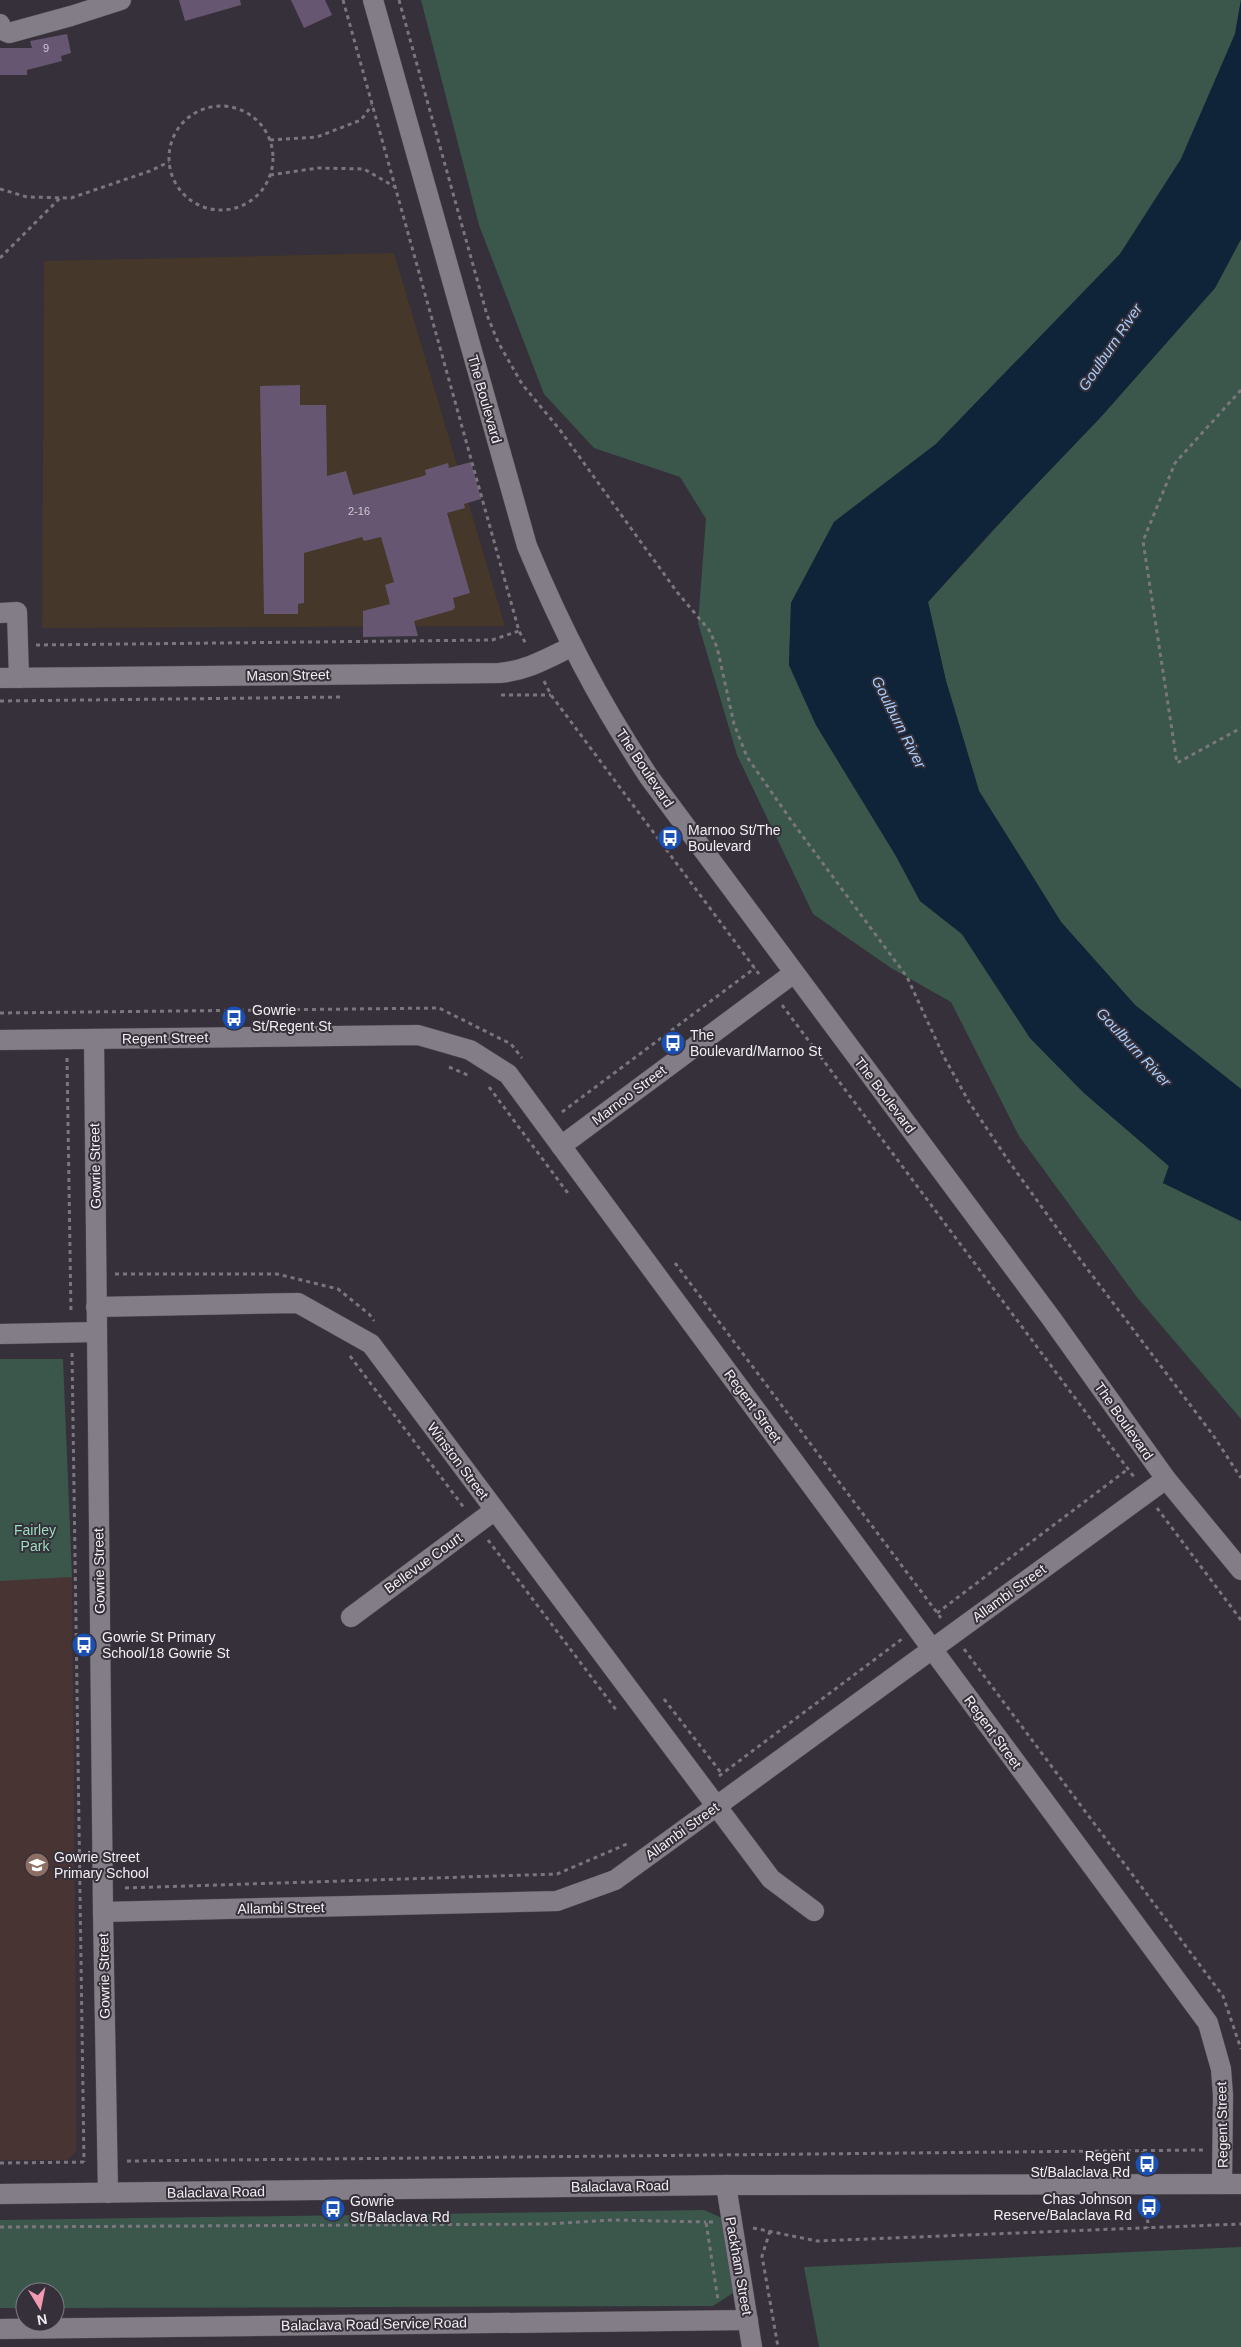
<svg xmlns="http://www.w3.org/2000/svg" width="1241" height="2347" viewBox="0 0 1241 2347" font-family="Arial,sans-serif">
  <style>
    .industrial { fill: #453729 }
    .education { fill: #483433 }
    .green { fill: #3b564a }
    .water { fill: #0f2339 }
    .building { fill: #675672 }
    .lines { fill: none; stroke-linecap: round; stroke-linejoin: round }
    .minor-casing { stroke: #504c53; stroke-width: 21 }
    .path { stroke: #7a767d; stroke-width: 3; stroke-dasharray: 4 4; stroke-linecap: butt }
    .minor { stroke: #837d87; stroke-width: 20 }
    .labels { text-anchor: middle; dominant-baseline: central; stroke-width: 4; stroke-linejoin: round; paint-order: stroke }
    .number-label { font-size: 11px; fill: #cfc9d4 }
    .street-label { font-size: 14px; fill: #f2eff4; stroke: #353039 }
    .poi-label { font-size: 14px; fill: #f2eff4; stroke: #353039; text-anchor: start }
    .park-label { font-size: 14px; fill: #9bdec0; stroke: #353039 }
    .water-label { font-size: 15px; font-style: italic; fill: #a5cdfd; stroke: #353039 }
  </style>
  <rect width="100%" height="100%" fill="#353039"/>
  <path class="industrial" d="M394 253 505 626 42 628 44 261Z"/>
  <path class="education" d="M72 1577 77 2151 67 2160H0V1579Z"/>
  <g class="green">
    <path d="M421 0H1241L1235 34 1181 159 1120 254 936 444 834 522 791 603 789 665 816 725 896 856 920 901 962 934 1030 1038 1084 1093 1169 1166 1163 1183 1241 1221V1419L1136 1296 1019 1136 951 1002 891 968 813 914 737 755 698 623 706 519 680 477 594 448 544 394 479 225Z"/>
    <path d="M1241 239V1089L1135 1005 1061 922 979 791 946 681 928 602 1215 288Z"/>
    <path d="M0 1359H63L72 1577 0 1581Z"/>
    <path d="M704 2210 722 2218 733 2293 713 2306 55 2308V2292H25V2308H0V2220Z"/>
    <path d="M1241 2247V2347H819L804 2267Z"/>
  </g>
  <path class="water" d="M1241 0V239L1215 288 1101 417 990 533 928 602 946 681 979 791 1061 922 1135 1005 1241 1089V1221L1163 1183 1169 1166 1084 1093 1030 1038 962 934 920 901 896 856 816 725 789 665 791 603 834 522 936 444 1120 254 1181 159 1235 34Z"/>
  <g class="building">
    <path d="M179 0H240L241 5 185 21Z"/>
    <path d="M291 0H325L332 15 304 28Z"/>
    <path d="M67 34 71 53 61 56 62 61 27 70V75H0V48H32L30 41Z"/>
    <path d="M300 385V405H326L327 476 346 471 353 495 420 477 426 475 425 470 448 463 449 468 471 462 481 499 464 504 465 508 447 513 470 593 453 598 455 607 453 610 414 621 418 636 363 637V611L390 604 385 585 394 582 381 537 364 541 362 537 304 553V603L298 604V614H264L260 386Z"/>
  </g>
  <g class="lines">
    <defs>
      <g id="minor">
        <path d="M373 0 527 546C562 630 598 700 649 777L1051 1318 1166 1479 1241 1570"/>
        <path d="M0 24 2 30 9 33 71 16 121 0"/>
        <path d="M0 613 17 612 19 678"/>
        <path d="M0 678 499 673C526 671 548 658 571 647"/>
        <path d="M94 1039 103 1912 108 2193"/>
        <path d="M0 1040 418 1035 470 1050 508 1074 1208 2023 1221 2069 1223 2095 1222 2184"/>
        <path d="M561 1146 794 973"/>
        <path d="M96 1307 298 1303 371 1344 771 1879 814 1911"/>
        <path d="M0 1334 97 1332"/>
        <path d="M351 1617 495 1510"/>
        <path d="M103 1912 557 1901 615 1880 1166 1479"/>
        <path d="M726 2185 752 2347"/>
        <path d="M0 2194 726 2185 1241 2184"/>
        <path d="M0 2329 748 2320"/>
      </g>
    </defs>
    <use href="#minor" class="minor-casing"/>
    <g class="path">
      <path d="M343 0 519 631 527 646"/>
      <path d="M399 0 487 315 498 342 522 384 560 430 677 592 709 630 717 647 734 724 747 757 793 823 907 977 944 1057 969 1102 1010 1163 1067 1242 1213 1435 1241 1478"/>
      <circle cx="221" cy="158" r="52"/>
      <path d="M270 140 317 137 361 120 372 105"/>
      <path d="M270 175 318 168 364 169 395 187"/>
      <path d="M0 189 27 197 71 198 150 171 169 162"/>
      <path d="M0 258 60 198"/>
      <path d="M1241 390 1175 463 1143 541 1177 763 1241 728"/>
      <path d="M36 645 492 640 519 631"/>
      <path d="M544 681 551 695 759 974"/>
      <path d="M501 695H551"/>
      <path d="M0 701 344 697"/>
      <path d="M782 1005 1134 1477"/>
      <path d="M0 1013 439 1008 511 1044 522 1058"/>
      <path d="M67 1058 71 1314"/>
      <path d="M449 1067 470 1076"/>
      <path d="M489 1087 570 1196"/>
      <path d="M562 1112 755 968"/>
      <path d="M675 1263 941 1618"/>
      <path d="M115 1274H277L338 1289 369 1314 374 1321"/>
      <path d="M72 1353 84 2162"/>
      <path d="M350 1356 465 1509"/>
      <path d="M1157 1508 1241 1620"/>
      <path d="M488 1540 617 1711"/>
      <path d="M937 1613 1128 1469"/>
      <path d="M964 1649 1223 1996 1241 2049"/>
      <path d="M664 1699 722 1774"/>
      <path d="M719 1776 902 1639"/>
      <path d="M125 1888 557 1874 627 1844"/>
      <path d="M1143 2151V2165"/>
      <path d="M127 2161 1203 2150"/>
      <path d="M0 2163 88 2162"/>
      <path d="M1147 2203 1148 2228"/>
      <path d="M713 2222H706L718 2300"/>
      <path d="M0 2227 547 2224 613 2220 706 2222"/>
      <path d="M753 2228 817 2241 1241 2224"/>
      <path d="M770 2231 762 2256 778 2347"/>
    </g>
    <use href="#minor" class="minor"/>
  </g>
  <defs>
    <symbol id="bus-disc" viewBox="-11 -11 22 22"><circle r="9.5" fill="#1a4fb4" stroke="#353039"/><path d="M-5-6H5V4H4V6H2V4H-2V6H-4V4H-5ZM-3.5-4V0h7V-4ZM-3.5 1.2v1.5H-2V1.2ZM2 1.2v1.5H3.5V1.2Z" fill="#fff"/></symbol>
    <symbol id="school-disc" viewBox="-11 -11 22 22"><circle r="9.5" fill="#8d6e63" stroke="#353039"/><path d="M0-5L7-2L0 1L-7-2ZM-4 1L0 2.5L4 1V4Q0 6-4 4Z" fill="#fff"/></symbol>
  </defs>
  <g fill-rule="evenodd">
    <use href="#bus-disc" x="656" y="824" width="28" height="28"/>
    <use href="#bus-disc" x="220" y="1004" width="28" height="28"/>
    <use href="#bus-disc" x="659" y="1029" width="28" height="28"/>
    <use href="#bus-disc" x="70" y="1631" width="28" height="28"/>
    <use href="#school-disc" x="23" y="1851" width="28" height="28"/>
    <use href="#bus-disc" x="1133" y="2150" width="28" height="28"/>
    <use href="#bus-disc" x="1135" y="2193" width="28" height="28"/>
    <use href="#bus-disc" x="319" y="2195" width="28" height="28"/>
  </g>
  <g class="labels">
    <g class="number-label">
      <text x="46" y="48">9</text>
      <text x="359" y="511">2-16</text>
    </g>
    <g class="street-label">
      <text transform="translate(485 399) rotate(74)">The Boulevard</text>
      <text transform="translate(288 675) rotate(-1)">Mason Street</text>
      <text transform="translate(645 768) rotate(56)">The Boulevard</text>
      <text transform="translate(165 1038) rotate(-1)">Regent Street</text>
      <text transform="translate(629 1095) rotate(-37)">Marnoo Street</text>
      <text transform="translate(885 1095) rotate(53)">The Boulevard</text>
      <text transform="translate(95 1166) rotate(-91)">Gowrie Street</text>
      <text transform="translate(753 1406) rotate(54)">Regent Street</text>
      <text transform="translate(1124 1421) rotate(55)">The Boulevard</text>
      <text transform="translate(458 1461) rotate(53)">Winston Street</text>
      <text transform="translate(423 1563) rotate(-36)">Bellevue Court</text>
      <text transform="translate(99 1571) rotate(-91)">Gowrie Street</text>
      <text transform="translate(1009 1593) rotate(-36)">Allambi Street</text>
      <text transform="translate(993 1732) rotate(54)">Regent Street</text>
      <text transform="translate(682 1831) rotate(-36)">Allambi Street</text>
      <text transform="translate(281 1908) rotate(-1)">Allambi Street</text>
      <text transform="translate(104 1976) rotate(-91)">Gowrie Street</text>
      <text transform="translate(1222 2125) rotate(-91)">Regent Street</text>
      <text transform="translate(620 2186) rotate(-1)">Balaclava Road</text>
      <text transform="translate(216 2192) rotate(-1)">Balaclava Road</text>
      <text transform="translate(739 2266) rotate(80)">Packham Street</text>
      <text transform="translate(374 2324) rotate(-1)">Balaclava Road Service Road</text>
    </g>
    <g class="poi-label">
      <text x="688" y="830">Marnoo St/The<tspan x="688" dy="16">Boulevard</tspan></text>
      <text x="252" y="1010">Gowrie<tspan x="252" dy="16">St/Regent St</tspan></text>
      <text x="690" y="1035">The<tspan x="690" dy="16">Boulevard/Marnoo St</tspan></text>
      <text x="102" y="1637">Gowrie St Primary<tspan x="102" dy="16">School/18 Gowrie St</tspan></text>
      <text x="54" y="1857">Gowrie Street<tspan x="54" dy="16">Primary School</tspan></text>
      <text x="1130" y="2156" text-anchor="end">Regent<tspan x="1130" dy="16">St/Balaclava Rd</tspan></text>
      <text x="1132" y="2199" text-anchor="end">Chas Johnson<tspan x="1132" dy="16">Reserve/Balaclava Rd</tspan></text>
      <text x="350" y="2201">Gowrie<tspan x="350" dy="16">St/Balaclava Rd</tspan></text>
    </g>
    <g class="park-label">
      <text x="35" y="1530">Fairley<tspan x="35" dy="16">Park</tspan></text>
    </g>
    <g class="water-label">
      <text transform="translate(1110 347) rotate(-56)">Goulburn River</text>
      <text transform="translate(899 722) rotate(63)">Goulburn River</text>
      <text transform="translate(1134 1047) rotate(47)">Goulburn River</text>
    </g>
  </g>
  <g transform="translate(40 2307) rotate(170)"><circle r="24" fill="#353039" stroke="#817c84"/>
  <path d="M0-4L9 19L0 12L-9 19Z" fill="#f19ab2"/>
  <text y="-8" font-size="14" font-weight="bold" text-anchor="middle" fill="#f2eff4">N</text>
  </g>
</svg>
